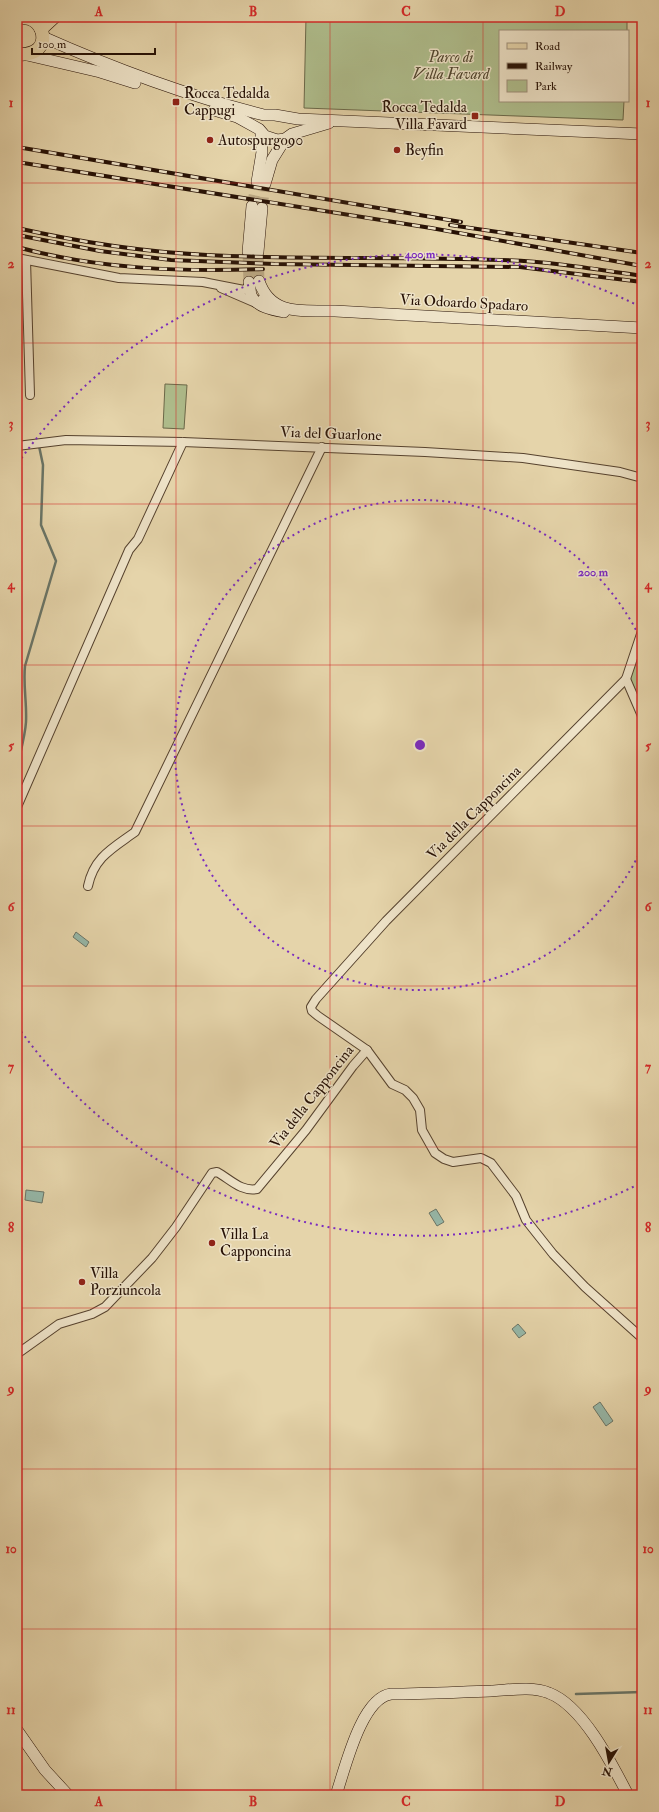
<svg xmlns="http://www.w3.org/2000/svg" width="659" height="1812" viewBox="0 0 659 1812" font-family="'IM FELL Double Pica',serif">
  <style>
    .green { fill: #afbe8d; stroke: #6b6849 }
    .water { fill: #96b8a9; stroke: #6a7567 }
    .lines { fill: none; stroke-linecap: round; stroke-linejoin: round }
    .stream { stroke: #6a7567; stroke-width: 2.5 }
    .secondary-tunnel { stroke: #bfad89; stroke-width: 11; stroke-dasharray: 11 5.5; stroke-linecap: butt }
    .street-casing { stroke: #56422e; stroke-width: 10 }
    .secondary-casing { stroke: #271105; stroke-width: 12 }
    .primary-casing { stroke: #271105; stroke-width: 14 }
    .street { stroke: #eee3c8; stroke-width: 8 }
    .secondary { stroke: #eee3c8; stroke-width: 11 }
    .primary { stroke: #e5d4aa; stroke-width: 13 }
    .rail-casing { stroke: #271105; stroke-width: 4 }
    .rail { stroke: #eee3c8; stroke-width: 2.5; stroke-dasharray: 8; stroke-linecap: butt }
    .grid { fill: none; stroke: #d62828; stroke-width: 1; stroke-opacity: 0.55 }
    .ring { fill: none; stroke: #7b2cbf; stroke-width: 2; stroke-dasharray: 2 4 }
    .poi-dot { fill: #8f2418; stroke: #eee3c8; stroke-width: 1.5 }
    .labels { text-anchor: middle; dominant-baseline: central; stroke-width: 3; stroke-linejoin: round; paint-order: stroke }
    .park-label { font-size: 15px; font-style: italic; fill: #50452e; stroke: #eee3c8 }
    .poi-label { font-size: 15px; fill: #271105; stroke: #eee3c8; text-anchor: start }
    .street-label { font-size: 15px; fill: #271105; stroke: #eee3c8 }
    .centre { fill: #7b2cbf; stroke: #eee3c8; stroke-width: 2 }
    .ring-label { font-size: 12px; text-anchor: middle; font-weight: bold; fill: #7b2cbf; stroke: #eee3c8; stroke-width: 3; stroke-linejoin: round; paint-order: stroke }
    .neatline { fill: none; stroke: #d62828; stroke-width: 1.5 }
    .grid-label { font-size: 13px; text-anchor: middle; font-weight: bold; fill: #d62828 }
  </style>
  <rect width="100%" height="100%" fill="#e5d4aa"/>
  <filter id="stains"><feTurbulence type="fractalNoise" baseFrequency=".005" numOctaves="4"/><feColorMatrix values="0 0 0 0 .2 0 0 0 0 .09 0 0 0 0 .02 0 0 0 .5 -.17"/></filter>
  <radialGradient id="worn" r=".72"><stop offset=".6" stop-color="#630" stop-opacity="0"/><stop offset="1" stop-color="#630" stop-opacity=".3"/></radialGradient>
  <g class="green">
    <path d="M306 17H627V31H500V101H624L623 120 304 108Z"/>
    <path d="M641 142H642V241H639Z"/>
    <path d="M165 384 187 385 184 429 163 428Z"/>
    <path d="M642 647V705L630 678Z"/>
  </g>
  <g class="water">
    <path d="M76 932 89 942 86 947 73 937Z"/>
    <path d="M26 1190 44 1192 42 1203 25 1200Z"/>
    <path d="M436 1209 444 1222 437 1226 429 1213Z"/>
    <path d="M518 1324 526 1333 519 1338 512 1329Z"/>
    <path d="M600 1402 613 1421 606 1426 593 1407Z"/>
  </g>
  <g class="lines">
    <g class="stream">
      <path d="M17 768C20 753 25 737 26 722 27 703 23 685 25 666L56 561 41 525 43 465 39 446"/>
      <path d="M576 1694 642 1692"/>
    </g>
    <g class="secondary-tunnel">
      <path d="M252 206 257 182"/>
      <path d="M262 208 265 184"/>
      <path d="M248 252 249 282"/>
      <path d="M258 252 259 281"/>
    </g>
    <defs>
      <g id="street">
        <path d="M17 258 119 278 203 282 244 290 248 287 249 282"/>
        <path d="M26 260 30 395"/>
        <path d="M221 288 258 304 265 295"/>
        <path d="M17 446 66 440 183 442 425 452 523 458 620 472 642 478"/>
        <path d="M642 631 626 679 386 921 316 999 311 1007 312 1011 318 1016 367 1050 392 1084 405 1090 413 1098 420 1110 422 1130 435 1153 444 1159 453 1162 481 1158 491 1163 516 1196 526 1220 553 1254 585 1287 642 1338"/>
        <path d="M626 679 642 716"/>
        <path d="M17 807 129 550 138 539 183 442"/>
        <path d="M88 886C94 857 113 848 135 832L322 447"/>
        <path d="M17 1354 59 1324 92 1314 105 1307 152 1258 176 1227 212 1173 217 1172C230 1179 241 1192 257 1189L306 1130 353 1066 367 1050"/>
      </g>
      <g id="secondary">
        <path d="M43 37C115 69 188 96 264 115H275L298 119 642 134"/>
        <path d="M27 55 100 72 135 83"/>
        <path d="M214 110 237 117 259 129 265 136 277 140 285 139 292 134 329 123"/>
        <path d="M257 182 262 152 261 134"/>
        <path d="M265 184 272 160 285 139"/>
        <path d="M248 252 252 206"/>
        <path d="M258 252 262 208"/>
        <path d="M259 281C271 317 304 310 335 311L642 328"/>
        <path d="M249 282C250 287 250 291 251 295 256 307 273 310 284 312"/>
        <path d="M17 1730 45 1770 68 1795"/>
        <path d="M336 1795C345 1769 361 1698 391 1694 424 1694 458 1692 491 1691 510 1690 532 1686 549 1693 583 1706 612 1764 628 1795"/>
      </g>
      <g id="primary">
        <path d="M17 19C44 9 58 58 17 54"/>
        <path d="M41 29 54 17"/>
      </g>
    </defs>
    <use href="#street" class="street-casing"/>
    <use href="#secondary" class="secondary-casing"/>
    <use href="#primary" class="primary-casing"/>
    <use href="#street" class="street"/>
    <use href="#secondary" class="secondary"/>
    <use href="#primary" class="primary"/>
    <defs>
      <g id="rail">
        <path d="M17 147 461 222"/>
        <path d="M17 162 431 228 642 266"/>
        <path d="M450 225 642 253"/>
        <path d="M17 228C79 242 143 252 207 255 305 260 403 256 501 260 548 261 595 269 642 276"/>
        <path d="M17 235 100 251 171 260 275 264 520 267 642 282"/>
        <path d="M17 247C96 269 181 272 263 269"/>
      </g>
    </defs>
    <use href="#rail" class="rail-casing"/>
    <use href="#rail" class="rail"/>
  </g>
  <path class="grid" d="M176 17V1795M330 17V1795M483 17V1795M17 183H642M17 343H642M17 504H642M17 665H642M17 826H642M17 986H642M17 1147H642M17 1308H642M17 1469H642M17 1629H642"/>
  <g class="ring">
    <path d="M641 850A245 245 0 1 1 641 640"/>
    <path d="M639 1184A491 491 0 0 1 18 1027M18 463A491 491 0 0 1 639 306"/>
  </g>
  <g class="poi-dot">
    <rect x="172" y="98" width="8" height="8" rx="2"/>
    <rect x="471" y="112" width="8" height="8" rx="2"/>
    <circle cx="210" cy="140" r="4"/>
    <circle cx="397" cy="150" r="4"/>
    <circle cx="212" cy="1243" r="4"/>
    <circle cx="82" cy="1282" r="4"/>
  </g>
  <g class="labels">
    <g class="park-label">
      <text x="451" y="57">Parco di<tspan x="451" dy="17">Villa Favard</tspan></text>
    </g>
    <g class="poi-label">
      <text x="184" y="93">Rocca Tedalda<tspan x="184" dy="17">Cappugi</tspan></text>
      <text x="467" y="107" text-anchor="end">Rocca Tedalda<tspan x="467" dy="17">Villa Favard</tspan></text>
      <text x="218" y="140">Autospurgo90</text>
      <text x="405" y="150">Beyfin</text>
      <text x="220" y="1234">Villa La<tspan x="220" dy="17">Capponcina</tspan></text>
      <text x="90" y="1273">Villa<tspan x="90" dy="17">Porziuncola</tspan></text>
    </g>
    <g class="street-label">
      <text transform="translate(464 303) rotate(3)">Via Odoardo Spadaro</text>
      <text transform="translate(331 434) rotate(2)">Via del Guarlone</text>
      <text transform="translate(474 813) rotate(-45)">Via della Capponcina</text>
      <text transform="translate(312 1097) rotate(-52)">Via della Capponcina</text>
    </g>
  </g>
  <circle cx="420" cy="745" r="6" class="centre"/>
  <g class="ring-label">
    <text x="420" y="258">400 m</text>
    <text x="593" y="576">200 m</text>
  </g>
  <rect width="659" height="1812" fill="none" stroke="#e5d4aa" stroke-width="44"/>
  <rect x="499" y="30" width="130" height="72" fill="#eee3c8" stroke="#9e8f7a"/>
  <rect x="507" y="43" width="20" height="6" fill="#e5d4aa" stroke="#9e8f7a"/>
  <text x="535" y="50" font-size="12" fill="#271105">Road</text>
  <rect x="507" y="63" width="20" height="6" fill="#271105" stroke="#9e8f7a"/>
  <text x="535" y="70" font-size="12" fill="#271105">Railway</text>
  <rect x="507" y="80" width="20" height="12" fill="#afbe8d" stroke="#9e8f7a"/>
  <text x="535" y="90" font-size="12" fill="#271105">Park</text>
  <g transform="translate(609 1762) rotate(191)" stroke="#eee3c8" stroke-width="3" paint-order="stroke">
  <path d="M0-3L7 15L0 10L-7 15Z" fill="#271105"/>
  <text y="-6" font-size="11" font-weight="bold" text-anchor="middle" fill="#271105">N</text>
  </g>
  <path d="M32 48v6h123v-6" fill="none" stroke="#271105" stroke-width="2"/>
  <text x="38" y="48" font-size="12" fill="#271105" stroke="#eee3c8" stroke-width="3" paint-order="stroke">100 m</text>
  <rect x="22" y="22" width="615" height="1768" class="neatline"/>
  <g class="grid-label">
    <text x="99" y="16">A</text>
    <text x="253" y="16">B</text>
    <text x="406" y="16">C</text>
    <text x="560" y="16">D</text>
    <text x="11" y="107">1</text>
    <text x="648" y="107">1</text>
    <text x="11" y="268">2</text>
    <text x="648" y="268">2</text>
    <text x="11" y="428">3</text>
    <text x="648" y="428">3</text>
    <text x="11" y="589">4</text>
    <text x="648" y="589">4</text>
    <text x="11" y="750">5</text>
    <text x="648" y="750">5</text>
    <text x="11" y="911">6</text>
    <text x="648" y="911">6</text>
    <text x="11" y="1071">7</text>
    <text x="648" y="1071">7</text>
    <text x="11" y="1232">8</text>
    <text x="648" y="1232">8</text>
    <text x="11" y="1393">9</text>
    <text x="648" y="1393">9</text>
    <text x="11" y="1553">10</text>
    <text x="648" y="1553">10</text>
    <text x="11" y="1714">11</text>
    <text x="648" y="1714">11</text>
    <text x="99" y="1806">A</text>
    <text x="253" y="1806">B</text>
    <text x="406" y="1806">C</text>
    <text x="560" y="1806">D</text>
  </g>
  <rect width="100%" height="100%" filter="url(#stains)"/>
  <rect width="100%" height="100%" fill="url(#worn)"/>
</svg>
